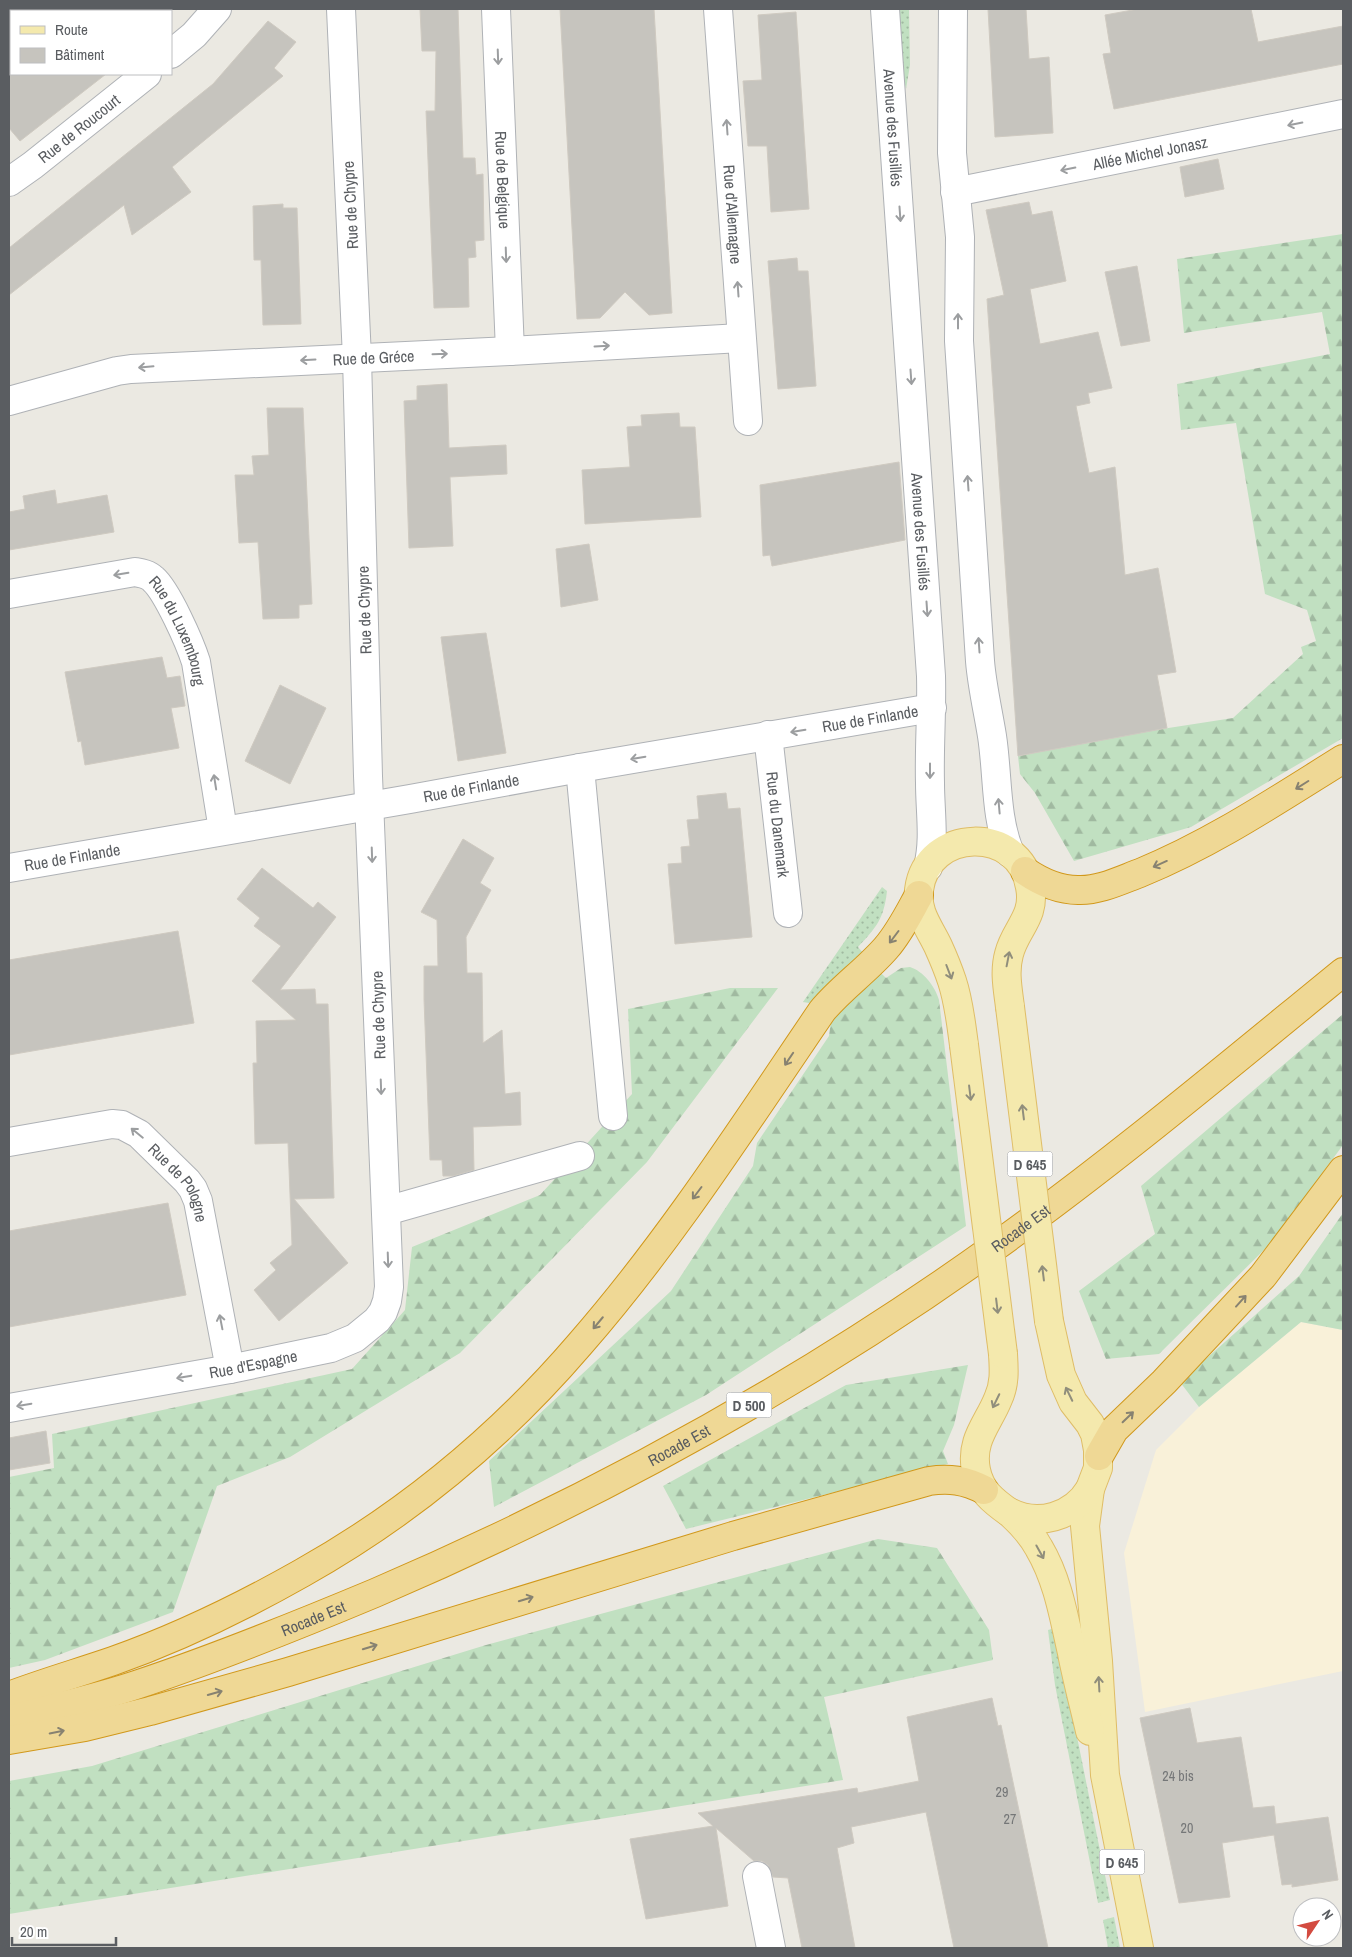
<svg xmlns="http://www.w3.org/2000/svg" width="1352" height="1957" viewBox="0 0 1352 1957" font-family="'Archivo Narrow',sans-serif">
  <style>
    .commercial { fill: #f9f1d9 }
    .grass { fill: url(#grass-dots) }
    .forest { fill: url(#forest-firs) }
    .building { fill: #c6c4be; stroke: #cfcac1 }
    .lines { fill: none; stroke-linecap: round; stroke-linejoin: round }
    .street-casing { stroke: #afb2b6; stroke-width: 30 }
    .secondary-casing { stroke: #aeb1b5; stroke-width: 30 }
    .primary-casing { stroke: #dfbd67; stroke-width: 30 }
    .highway-casing { stroke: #d1981b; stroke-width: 30 }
    .street { stroke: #fff; stroke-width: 28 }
    .secondary { stroke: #fff; stroke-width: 28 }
    .primary { stroke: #f4e9ad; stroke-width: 28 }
    .highway { stroke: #efd895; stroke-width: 28 }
    .primary-bridge-casing { stroke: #dfbd67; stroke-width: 30; stroke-linecap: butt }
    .primary-bridge { stroke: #f4e9ad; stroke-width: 28 }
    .oneway { stroke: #9c9ea0 }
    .oneway2 { stroke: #878271 }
    .oneway3 { stroke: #908e7c }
    .labels { text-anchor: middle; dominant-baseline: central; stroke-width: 4; stroke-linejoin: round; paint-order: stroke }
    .number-label { font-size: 14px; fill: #757778 }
    .shield { fill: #fff; stroke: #8c8e90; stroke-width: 1 }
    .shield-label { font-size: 15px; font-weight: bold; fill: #5a5d61 }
    .street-label { font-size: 16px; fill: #5a5d61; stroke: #fff }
  </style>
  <defs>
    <pattern id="grass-dots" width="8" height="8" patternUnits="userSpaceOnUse" patternTransform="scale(1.25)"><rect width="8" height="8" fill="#c1e0c1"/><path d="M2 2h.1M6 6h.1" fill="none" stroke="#a0b9a0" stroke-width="1.8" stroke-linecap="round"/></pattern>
    <pattern id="forest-firs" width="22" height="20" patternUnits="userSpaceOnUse" patternTransform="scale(1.25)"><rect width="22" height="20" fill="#c1e0c1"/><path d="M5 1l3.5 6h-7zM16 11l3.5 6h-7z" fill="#a0b9a0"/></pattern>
  </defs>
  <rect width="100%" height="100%" fill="#ebe9e2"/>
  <path class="commercial" d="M1301 1322 1343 1330V1671L1145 1712 1124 1553 1156 1450 1199 1407Z"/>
  <g class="grass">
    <path d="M894 9H909L910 65 906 89 898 53Z"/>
    <path d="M882 887 887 891C884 918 877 927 858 947L864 954 841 971 815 1000 809 1003 803 1002Z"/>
    <path d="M1055 1628 1110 1900 1098 1903 1055 1685 1048 1630Z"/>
    <path d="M1114 1917 1120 1948H1108L1103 1920Z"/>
  </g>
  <g class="forest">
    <path d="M1343 234V738L1191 827 1074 861 1035 793 1020 774 1018 756 1149 731 1233 718 1303 654 1301 647 1316 641 1307 610 1265 594 1236 423 1181 430 1177 384 1330 354 1322 312 1184 333 1177 259Z"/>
    <path d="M910 967C923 971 935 986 939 1000L966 1226 706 1395 494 1507 489 1461 671 1291 753 1166 757 1143 829 1036 832 1014 879 971 886 978 901 968Z"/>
    <path d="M730 988H778L647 1162 460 1353 290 1457 217 1486 173 1612 45 1660 9 1668V1477L54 1468 52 1434 352 1369 405 1310 412 1247 540 1195 632 1094 628 1009Z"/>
    <path d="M1343 1014V1145L1270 1244 1159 1354 1106 1359 1079 1291 1155 1234 1141 1186Z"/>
    <path d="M1343 1213V1330L1301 1322 1199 1407 1180 1382 1299 1276Z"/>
    <path d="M968 1365 954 1425 943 1451 948 1464 686 1529 663 1486 846 1385Z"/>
    <path d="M878 1539 937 1548 989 1630 993 1660 824 1697 843 1780 9 1914V1781L92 1766 486 1645Z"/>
  </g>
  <g class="building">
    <path d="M420 9H458L463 158H475L476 175 483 174 484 240 475 241 476 257 468 258 469 307 434 308 426 111H435L436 51H422Z"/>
    <path d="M560 9H654L672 313 649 315 625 292 600 318 577 319Z"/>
    <path d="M988 9H1026L1029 59 1049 57 1053 133 995 137Z"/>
    <path d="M1138 9H1251L1258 42 1343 26V64L1114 109 1103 54 1111 53 1105 15Z"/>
    <path d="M796 12 809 209 771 212 767 146H748L743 81 762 80 758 15Z"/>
    <path d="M268 21 296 42 274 68 283 76 172 167 191 192 132 235 124 205 9 295V248L213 84Z"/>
    <path d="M9 74H106L20 141 9 128Z"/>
    <path d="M1218 159 1224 189 1185 197 1180 167Z"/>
    <path d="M1029 202 1032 215 1052 211 1066 281 1030 289 1040 344 1098 332 1112 388 1088 393 1090 403 1076 406 1089 473 1115 467 1125 575 1158 568 1176 672 1157 675 1167 728 1018 756 987 299 1004 295 986 210Z"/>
    <path d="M283 204V208H297L301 324 263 325 261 260H254L253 206Z"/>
    <path d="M797 258 798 271H808L816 386 778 389 768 261Z"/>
    <path d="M1137 266 1150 341 1121 346 1105 272Z"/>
    <path d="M447 384 449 448 506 445 507 474 450 477 453 546 409 548 404 401 417 400V386Z"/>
    <path d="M267 408H303L312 604 299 605V618L263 619 258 542 239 543 235 475H254L252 456 269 455Z"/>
    <path d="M679 413 680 427H695L701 517 585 524 582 470 630 467 627 427 642 426 641 415Z"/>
    <path d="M899 462 905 540 772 566 770 555 763 556 760 485Z"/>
    <path d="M55 490 57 504 107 495 114 532 9 550V512L25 509 23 496Z"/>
    <path d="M589 544 598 600 561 607 556 549Z"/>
    <path d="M486 633 506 753 458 761 441 637Z"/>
    <path d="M162 657 167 678 180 676 185 706 171 708 179 748 85 765 81 741 78 742 65 672Z"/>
    <path d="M280 685 326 708 290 784 245 761Z"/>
    <path d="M726 793 728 809 740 808 752 937 675 944 668 864 682 863 681 847 690 846 687 820 699 819 697 796Z"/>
    <path d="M463 839 494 858 480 883 491 890 466 937 467 973H482L483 1043 502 1030 505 1094 520 1092 521 1125 473 1127 474 1170 453 1176H443L442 1160H430L424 999V966H438L437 920 421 912Z"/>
    <path d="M262 868 313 908 318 902 336 917 280 990 315 989 316 1004H328L334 1198 294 1199 348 1263 279 1321 254 1290 276 1270 270 1263 292 1245 288 1143 255 1144 253 1063H257L256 1021 296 1020 252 981 281 946 254 926 260 918 237 899Z"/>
    <path d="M178 931 194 1023 9 1055V960Z"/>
    <path d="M168 1203 186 1295 9 1327V1231Z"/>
    <path d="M46 1431 50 1463 9 1470V1438Z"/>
    <path d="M992 1698 998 1726 1001 1725 1048 1948H954L926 1812 851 1827 854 1843 837 1848 855 1948H802L788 1878 773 1877 768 1865 762 1861H754L716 1828 728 1906 646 1919 630 1839 713 1826 698 1813 857 1788 858 1793 919 1781 907 1717Z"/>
    <path d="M1190 1708 1197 1743 1241 1737 1253 1808 1274 1806 1276 1824 1328 1817 1338 1880 1292 1887V1884L1282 1885 1274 1835 1222 1843 1230 1897 1179 1903 1140 1718Z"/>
  </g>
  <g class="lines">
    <defs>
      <g id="street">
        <path id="s1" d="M496 9 510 351"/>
        <path id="s2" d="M718 9 748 421"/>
        <path d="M171 54 194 35 217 9"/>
        <path id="s3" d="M9 182 33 165 147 74"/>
        <path id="s4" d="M955 192 1343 114"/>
        <path id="s5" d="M9 401 117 371 131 369 510 351 741 338"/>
        <path id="s6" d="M9 594 135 572C141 573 148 574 153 579 167 591 190 643 196 662L223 830"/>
        <path id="s7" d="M768 735 788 913"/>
        <path d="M580 768 613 1116"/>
        <path id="s8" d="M9 868 410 799 580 768 932 708"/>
        <path id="s9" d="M9 1142 112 1124 122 1125 139 1134 187 1181 193 1189 198 1201 230 1369"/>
        <path d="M386 1211 580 1156"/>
        <path id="s10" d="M9 1408 230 1369 331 1348 355 1338 377 1320 383 1312 387 1301 389 1287 368 776 357 358 341 9"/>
        <path d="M757 1876 771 1948"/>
      </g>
      <g id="secondary">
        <path id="s11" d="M885 9 931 676C932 712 929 747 930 783 930 812 935 839 928 867"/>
        <path d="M953 9 952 153 960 237 959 341 980 661C982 686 988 711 992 736 998 775 995 817 1010 853"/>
      </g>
      <g id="primary">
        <path d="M964 1045C961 1023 959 1002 952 981 948 969 943 957 938 946 929 927 916 912 919 890 927 827 1020 825 1030 887 1036 917 1015 929 1009 954 1004 972 1008 990 1010 1007"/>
        <path d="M1049 1321 1061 1375 1073 1402 1090 1424 1095 1434 1098 1450V1468L1090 1489 1085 1526 1098 1661 1105 1775 1139 1948"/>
        <path d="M1003 1354C1004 1370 1005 1384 998 1399 988 1424 970 1440 976 1470 980 1491 993 1501 1010 1513 1021 1523 1032 1535 1039 1548 1058 1580 1064 1618 1072 1653 1077 1679 1084 1705 1090 1731"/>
        <path d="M1009 1512C1038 1527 1073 1517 1090 1489"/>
      </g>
      <g id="highway">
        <path d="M1025 871C1041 882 1058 890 1078 890 1099 891 1121 880 1140 873 1213 843 1277 800 1343 759"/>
        <path d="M1099 1456 1114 1430 1164 1382 1263 1276 1343 1170"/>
        <path d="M9 1696C43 1683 78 1673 113 1661 178 1638 242 1607 302 1573 407 1514 502 1435 580 1344 670 1241 745 1124 822 1011 841 988 866 971 886 948 900 932 909 913 919 895"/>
        <path id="s12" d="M9 1720C51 1708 94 1699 136 1685 217 1658 296 1626 375 1593 594 1499 802 1385 996 1246 1116 1160 1229 1065 1343 972"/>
        <path d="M9 1740 85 1727 150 1711 288 1672 733 1536 929 1481C949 1478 965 1480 984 1490"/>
      </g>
    </defs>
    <use href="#street" class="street-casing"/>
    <use href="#secondary" class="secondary-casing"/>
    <use href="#primary" class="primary-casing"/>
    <use href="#highway" class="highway-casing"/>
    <use href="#street" class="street"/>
    <use href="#secondary" class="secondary"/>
    <use href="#primary" class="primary"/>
    <use href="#highway" class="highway"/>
    <defs>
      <g id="primary-bridge">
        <path d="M1010 1007 1049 1321"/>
        <path d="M964 1045 1003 1354"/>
      </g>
    </defs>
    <use href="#primary-bridge" class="primary-bridge-casing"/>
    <use href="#primary-bridge" class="primary-bridge"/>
  </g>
  <defs><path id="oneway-shaft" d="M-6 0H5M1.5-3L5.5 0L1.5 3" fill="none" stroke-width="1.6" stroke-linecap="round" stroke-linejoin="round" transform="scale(1.25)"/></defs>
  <g class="oneway">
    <use href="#oneway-shaft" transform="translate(498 57) rotate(88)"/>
    <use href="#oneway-shaft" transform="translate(1295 124) rotate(169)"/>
    <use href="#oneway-shaft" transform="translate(727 127) rotate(-94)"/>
    <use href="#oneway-shaft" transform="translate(1068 169) rotate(169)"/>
    <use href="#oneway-shaft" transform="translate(900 214) rotate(86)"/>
    <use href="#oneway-shaft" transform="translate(506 255) rotate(88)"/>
    <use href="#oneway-shaft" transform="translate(738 289) rotate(-94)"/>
    <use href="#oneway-shaft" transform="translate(958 321) rotate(-90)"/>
    <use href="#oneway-shaft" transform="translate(602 346) rotate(-3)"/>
    <use href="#oneway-shaft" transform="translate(440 354) rotate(-2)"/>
    <use href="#oneway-shaft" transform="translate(308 360) rotate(177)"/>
    <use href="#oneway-shaft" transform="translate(146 367) rotate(175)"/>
    <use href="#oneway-shaft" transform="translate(911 377) rotate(86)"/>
    <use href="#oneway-shaft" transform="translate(968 483) rotate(-94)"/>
    <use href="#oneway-shaft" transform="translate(121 574) rotate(171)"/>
    <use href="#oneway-shaft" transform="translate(927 609) rotate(86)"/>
    <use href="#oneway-shaft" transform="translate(979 645) rotate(-94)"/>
    <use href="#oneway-shaft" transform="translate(798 731) rotate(171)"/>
    <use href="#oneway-shaft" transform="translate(638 758) rotate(170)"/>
    <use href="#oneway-shaft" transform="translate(930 771) rotate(90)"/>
    <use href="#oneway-shaft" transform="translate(215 782) rotate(-99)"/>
    <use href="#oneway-shaft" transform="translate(999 806) rotate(-95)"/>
    <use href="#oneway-shaft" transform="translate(372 855) rotate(88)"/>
    <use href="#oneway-shaft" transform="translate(381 1087) rotate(88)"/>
    <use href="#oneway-shaft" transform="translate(137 1133) rotate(-141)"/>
    <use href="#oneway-shaft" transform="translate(388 1260) rotate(88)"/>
    <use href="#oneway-shaft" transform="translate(221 1322) rotate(-101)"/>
    <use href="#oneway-shaft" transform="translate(184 1377) rotate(170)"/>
    <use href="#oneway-shaft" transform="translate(24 1405) rotate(170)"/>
  </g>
  <g class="oneway2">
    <use href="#oneway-shaft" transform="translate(1302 785) rotate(148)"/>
    <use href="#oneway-shaft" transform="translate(1160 864) rotate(156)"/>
    <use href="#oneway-shaft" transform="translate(894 937) rotate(127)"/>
    <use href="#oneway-shaft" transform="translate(789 1059) rotate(124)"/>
    <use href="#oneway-shaft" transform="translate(697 1193) rotate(127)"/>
    <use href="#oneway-shaft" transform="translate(1241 1301) rotate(-48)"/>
    <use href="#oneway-shaft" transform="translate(598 1323) rotate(130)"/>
    <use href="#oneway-shaft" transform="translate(1128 1417) rotate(-44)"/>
    <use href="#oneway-shaft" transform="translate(526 1599) rotate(-17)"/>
    <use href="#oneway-shaft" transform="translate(370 1647) rotate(-17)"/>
    <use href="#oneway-shaft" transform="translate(215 1693) rotate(-16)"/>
    <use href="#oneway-shaft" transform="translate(57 1732) rotate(-11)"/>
  </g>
  <g class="oneway3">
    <use href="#oneway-shaft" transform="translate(1008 959) rotate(-79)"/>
    <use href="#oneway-shaft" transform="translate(949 972) rotate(69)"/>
    <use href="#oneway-shaft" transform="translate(970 1093) rotate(83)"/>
    <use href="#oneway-shaft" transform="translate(1023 1112) rotate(-97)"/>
    <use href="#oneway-shaft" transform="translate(1043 1273) rotate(-97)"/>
    <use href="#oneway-shaft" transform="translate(997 1306) rotate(83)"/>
    <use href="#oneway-shaft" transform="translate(1069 1394) rotate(-116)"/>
    <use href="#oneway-shaft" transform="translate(996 1401) rotate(116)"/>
    <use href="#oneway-shaft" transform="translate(1040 1552) rotate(61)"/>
    <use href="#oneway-shaft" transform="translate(1099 1684) rotate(-93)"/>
  </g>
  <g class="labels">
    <g class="number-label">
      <text x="1178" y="1776">24 bis</text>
      <text x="1002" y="1792">29</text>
      <text x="1010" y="1819">27</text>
      <text x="1187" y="1828">20</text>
    </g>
    <g class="shield">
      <rect x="1007.5" y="1151.5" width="45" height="25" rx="4"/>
      <rect x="726.5" y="1392.5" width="45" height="25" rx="4"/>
      <rect x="1099.5" y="1849.5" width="45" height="25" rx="4"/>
    </g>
    <g class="shield-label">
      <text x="1030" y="1164">D 645</text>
      <text x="749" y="1405">D 500</text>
      <text x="1122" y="1862">D 645</text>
    </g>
    <g class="street-label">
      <text stroke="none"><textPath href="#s11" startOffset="119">Avenue des Fusillés</textPath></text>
      <text stroke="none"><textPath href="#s3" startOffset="88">Rue de Roucourt</textPath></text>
      <text stroke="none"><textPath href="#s4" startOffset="199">Allée Michel Jonasz</textPath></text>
      <text stroke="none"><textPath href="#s1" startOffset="171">Rue de Belgique</textPath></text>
      <text transform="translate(350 205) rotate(-93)">Rue de Chypre</text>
      <text stroke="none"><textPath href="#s2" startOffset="206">Rue d'Allemagne</textPath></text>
      <text stroke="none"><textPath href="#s5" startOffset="369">Rue de Gréce</textPath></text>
      <text stroke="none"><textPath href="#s11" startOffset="524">Avenue des Fusillés</textPath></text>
      <text transform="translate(364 610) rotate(-92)">Rue de Chypre</text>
      <text stroke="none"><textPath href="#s6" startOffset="206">Rue du Luxembourg</textPath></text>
      <text stroke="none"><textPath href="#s8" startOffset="874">Rue de Finlande</textPath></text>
      <text stroke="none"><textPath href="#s8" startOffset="469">Rue de Finlande</textPath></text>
      <text stroke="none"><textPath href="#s7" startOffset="90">Rue du Danemark</textPath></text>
      <text stroke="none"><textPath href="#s8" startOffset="64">Rue de Finlande</textPath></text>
      <text transform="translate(378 1015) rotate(-92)">Rue de Chypre</text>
      <text stroke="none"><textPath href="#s9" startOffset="198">Rue de Pologne</textPath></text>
      <text stroke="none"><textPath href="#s12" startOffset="1131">Rocade Est</textPath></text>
      <text stroke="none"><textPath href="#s10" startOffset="248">Rue d'Espagne</textPath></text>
      <text stroke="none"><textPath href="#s12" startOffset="726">Rocade Est</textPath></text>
      <text stroke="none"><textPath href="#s12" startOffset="321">Rocade Est</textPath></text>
    </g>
  </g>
  <rect width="1352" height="1957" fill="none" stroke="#5a5d61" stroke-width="20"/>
  <rect x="10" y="10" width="162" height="65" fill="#ffffff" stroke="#bdbec0"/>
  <rect x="20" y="26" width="25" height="8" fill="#f4e9ad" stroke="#bdbec0"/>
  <text x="55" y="35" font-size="15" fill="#5a5d61">Route</text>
  <rect x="20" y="48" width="25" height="15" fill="#c6c4be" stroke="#bdbec0"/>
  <text x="55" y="60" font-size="15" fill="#5a5d61">Bâtiment</text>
  <g transform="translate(1317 1922) rotate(55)"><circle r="24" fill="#ffffff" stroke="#bdbec0"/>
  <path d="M0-4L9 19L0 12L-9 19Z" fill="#d34b40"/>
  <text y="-8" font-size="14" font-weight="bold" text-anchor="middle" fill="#5a5d61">N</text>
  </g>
  <path d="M12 1937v8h104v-8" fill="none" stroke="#5a5d61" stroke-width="2.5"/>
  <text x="20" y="1937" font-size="15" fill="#5a5d61" stroke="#ffffff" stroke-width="4" paint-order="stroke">20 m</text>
</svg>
